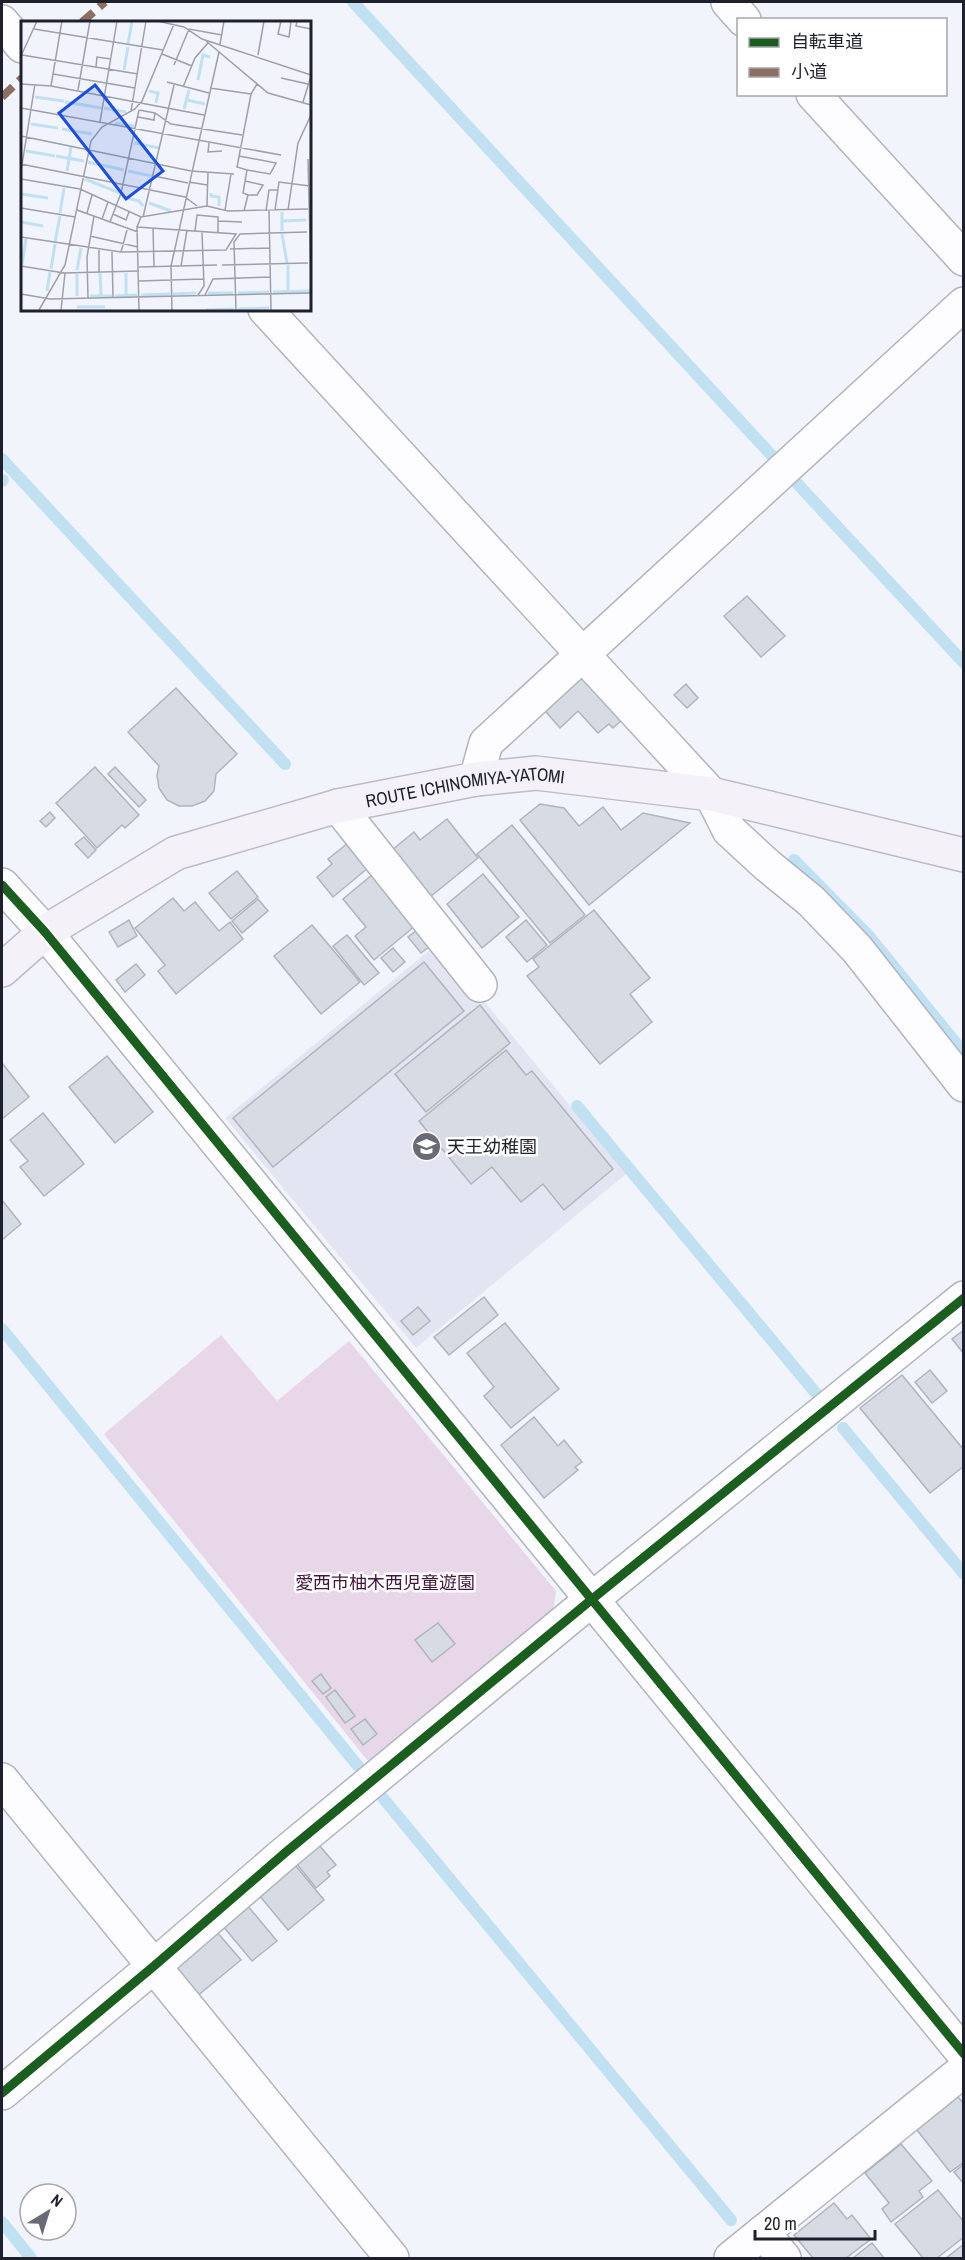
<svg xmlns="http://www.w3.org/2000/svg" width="965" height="2260" viewBox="0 0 965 2260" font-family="'Archivo Narrow','Noto Sans JP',sans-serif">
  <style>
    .built { fill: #e3e5f2 }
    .green { fill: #e8d6e9 }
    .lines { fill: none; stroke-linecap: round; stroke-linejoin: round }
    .stream { stroke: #c1e0f2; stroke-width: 12 }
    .building { fill: #d6dbe4; stroke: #afb4bd; stroke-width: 1.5 }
    .minor-casing { stroke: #b2b4bd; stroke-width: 36 }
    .major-casing { stroke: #bebbc8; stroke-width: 36 }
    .minor { stroke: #fdfdff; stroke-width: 33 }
    .major { stroke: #f4f1f8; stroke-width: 33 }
    .quiet { stroke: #8d6e63; stroke-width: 8; stroke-dasharray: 15 8; stroke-linecap: butt }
    .cycleway-casing { stroke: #fff; stroke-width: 13 }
    .cycleway { stroke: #1b5e20; stroke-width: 9 }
    .labels { text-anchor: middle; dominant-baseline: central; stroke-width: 5; stroke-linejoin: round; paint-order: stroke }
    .street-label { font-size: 18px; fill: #1f202d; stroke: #fff }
    .poi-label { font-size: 18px; fill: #1f202d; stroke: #fff; text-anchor: start }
    .park-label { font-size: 18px; fill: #41173d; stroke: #fff }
    .inset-river { fill: none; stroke: #c1e0f2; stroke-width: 3 }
    .inset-road { fill: none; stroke: #9e9fa9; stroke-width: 1.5 }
    .view { fill: #1d4ed8; fill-opacity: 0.15; stroke: #1d4ed8; stroke-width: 3 }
    .inset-edge { fill: none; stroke: #1f202d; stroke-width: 3 }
  </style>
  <rect width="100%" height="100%" fill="#f2f4fc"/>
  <path class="built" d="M437 944 626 1174 416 1348 225 1118Z"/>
  <path class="green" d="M221 1335 277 1401 349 1341 556 1591 553 1611 368 1761 104 1434Z"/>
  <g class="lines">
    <g class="stream">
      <path d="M353 2 775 459"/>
      <path d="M2 459 285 764"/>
      <path d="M793 479 964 663"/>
      <path d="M2 481 3 480"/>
      <path d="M794 860 868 935 964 1053"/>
      <path d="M577 1106 819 1397"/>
      <path d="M2 1329 358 1766"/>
      <path d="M843 1428 964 1574"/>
      <path d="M383 1798 731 2220"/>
      <path d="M2 2222 31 2258"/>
    </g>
  </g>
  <g class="building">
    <path d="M747 596 785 636 761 657 724 616Z"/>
    <path d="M579 667 625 717 613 728 609 724 598 733 578 711 560 728 539 704Z"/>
    <path d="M686 684 698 698 687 708 674 695Z"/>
    <path d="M176 688 237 754 216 774 214 791 205 801 192 806H179L167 800 159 788 157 775 159 766 128 732Z"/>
    <path d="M95 767 139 815 125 828 122 825 97 848 56 803Z"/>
    <path d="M115 767 146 800 139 807 108 774Z"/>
    <path d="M540 804 564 808 579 826 603 807 621 830 643 813 690 823 589 905 520 820Z"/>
    <path d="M50 812 55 818 46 827 40 821Z"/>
    <path d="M447 819 478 858 430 897 392 850 414 832 420 840Z"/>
    <path d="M512 825 585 915 550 943 477 854Z"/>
    <path d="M84 837 96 850 88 858 75 844Z"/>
    <path d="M348 843 368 868 333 897 317 877 332 864 328 859Z"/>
    <path d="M237 871 258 897 231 919 209 893Z"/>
    <path d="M373 874 415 926 374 960 355 936 366 927 343 899Z"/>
    <path d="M483 874 519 917 482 948 447 904Z"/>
    <path d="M173 898 184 911 195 902 219 931 230 922 243 939 176 994 158 971 165 965 135 928Z"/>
    <path d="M258 899 268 911 242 933 232 921Z"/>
    <path d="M594 910 650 978 630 994 652 1022 600 1064 527 976 539 967 533 959Z"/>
    <path d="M129 920 137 936 118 947 109 932Z"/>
    <path d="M526 920 547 945 527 962 506 937Z"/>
    <path d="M312 925 360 982 321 1014 274 956Z"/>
    <path d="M420 928 433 944 421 953 408 937Z"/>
    <path d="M347 935 379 973 364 985 333 946Z"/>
    <path d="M393 948 405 962 393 972 381 958Z"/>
    <path d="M424 962 464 1011 273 1167 233 1118Z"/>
    <path d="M136 964 145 975 125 992 116 980Z"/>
    <path d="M480 1005 510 1043 426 1112 395 1074Z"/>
    <path d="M506 1050 526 1075 532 1071 613 1169 564 1210 543 1184 521 1202 492 1167 471 1184 419 1121Z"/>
    <path d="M107 1056 153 1112 115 1143 69 1087Z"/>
    <path d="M2 1063 29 1097 2 1119Z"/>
    <path d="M43 1113 84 1164 44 1196 20 1167 28 1161 10 1140Z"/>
    <path d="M2 1200 21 1224 2 1240Z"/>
    <path d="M484 1297 498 1315 449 1355 434 1337Z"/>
    <path d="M418 1307 430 1321 413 1335 401 1321Z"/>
    <path d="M505 1323 559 1389 511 1428 484 1396 494 1387 467 1353Z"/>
    <path d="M964 1330V1354L952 1339Z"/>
    <path d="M930 1370 947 1391 932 1403 915 1382Z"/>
    <path d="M902 1375 964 1450V1466L930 1493 860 1408Z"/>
    <path d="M534 1417 558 1446 564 1440 582 1462 575 1467 578 1470 544 1498 501 1445Z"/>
    <path d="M438 1623 455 1644 432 1662 415 1640Z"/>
    <path d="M321 1674 331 1688 323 1694 312 1681Z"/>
    <path d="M335 1690 355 1716 345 1723 326 1697Z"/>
    <path d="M365 1719 377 1734 363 1745 351 1729Z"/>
    <path d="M319 1845 336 1865 327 1872 330 1876 316 1888 297 1864Z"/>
    <path d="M295 1865 324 1900 288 1930 259 1895Z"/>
    <path d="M247 1905 277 1941 252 1961 222 1925Z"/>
    <path d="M216 1931 241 1960 196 1997 172 1968Z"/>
    <path d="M958 2097 964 2104V2162L950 2172 917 2130Z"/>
    <path d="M901 2144 932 2181 919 2191 923 2197 891 2222 882 2209 889 2203 865 2173Z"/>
    <path d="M964 2164V2184L954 2172Z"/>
    <path d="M938 2190 964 2222V2237L937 2258H923L895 2224Z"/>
    <path d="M834 2203 847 2219 852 2215 871 2239 846 2258H813L794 2235Z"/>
    <path d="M872 2243 884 2258H853Z"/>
    <path d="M964 2244V2258H946Z"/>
  </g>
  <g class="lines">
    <defs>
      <g id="minor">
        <path d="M728 2 744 20"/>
        <path d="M2 22 22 46"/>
        <path d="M813 94 964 259"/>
        <path d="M265 309 711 794 729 830 767 865 811 901 857 949 964 1085"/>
        <path d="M476 779 486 743 964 304"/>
        <path d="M338 806 480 985"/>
        <path d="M2 885 45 932 964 2054"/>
        <path d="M2 1780 392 2258"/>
        <path d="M2 2093 154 1966 286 1852 591 1600 964 1298"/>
        <path d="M763 2232 784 2258"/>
        <path d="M731 2258 964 2070"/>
      </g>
      <g id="major">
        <path id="s1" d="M2 970 45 932 176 853 338 806 476 779 536 773 711 794 964 855"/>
      </g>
    </defs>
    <use href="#minor" class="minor-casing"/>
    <use href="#major" class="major-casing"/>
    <use href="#minor" class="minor"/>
    <use href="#major" class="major"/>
    <g class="quiet">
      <path d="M82 22 105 2"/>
      <path d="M2 97 22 78"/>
    </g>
    <defs>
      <g id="cycleway">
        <path d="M2 885 45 932 964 2054"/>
        <path d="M2 2093 154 1966 286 1852 591 1600 964 1298"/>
      </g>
    </defs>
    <use href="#cycleway" class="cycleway-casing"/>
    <use href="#cycleway" class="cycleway"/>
  </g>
  <defs>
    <symbol id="school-disc" viewBox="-11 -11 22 22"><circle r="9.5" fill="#696a75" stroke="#fff"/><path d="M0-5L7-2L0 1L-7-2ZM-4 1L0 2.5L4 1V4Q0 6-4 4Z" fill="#fff"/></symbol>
  </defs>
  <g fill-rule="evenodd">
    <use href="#school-disc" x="410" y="1130" width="33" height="33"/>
  </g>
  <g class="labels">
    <g class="street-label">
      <text stroke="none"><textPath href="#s1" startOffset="508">ROUTE ICHINOMIYA-YATOMI</textPath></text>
    </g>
    <g class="poi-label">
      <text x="447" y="1146">天王幼稚園</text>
    </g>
    <g class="park-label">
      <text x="385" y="1582">愛西市柚木西児童遊園</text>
    </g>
  </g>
  <g transform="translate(21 21)">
    <rect width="290" height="290" fill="#f2f4fc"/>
    <path class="inset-river" d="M107 23 111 0M103 49 107 26M177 59 182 34 189 36M128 70 137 72 135 82M14 76 43 80M166 79 184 83M44 81 81 87M83 87 105 91M163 88 168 69M94 102 113 105M10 103 37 107M41 108 71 113M113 122 138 127M5 130 34 135M35 135 63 140M67 141 103 149M46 150 50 126M107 150 131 155M64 158 99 172M190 172V175L198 176V185M0 173 27 177M101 176 118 180 122 185M128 182 150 190M261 191V210M39 192 43 167M261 200 285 199M0 201 22 205M261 213 266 242M34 221 39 195M1 243 5 218M267 244V269M30 248 34 223M56 249 60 227M79 252 80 274M105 252V274M56 253V275M26 270 29 251M252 271 290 270M187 272H212M217 272 248 271M152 273 175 272M120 274 149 273M69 275H91M94 275 116 274M56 286H84M217 288 248 287M185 289 213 288"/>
    <path class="inset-road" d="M136 0 163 6 181 18 290 54M260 0 257 13 268 16 270 0M276 0 275 5 290 8M13 8 142 29M185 20 247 72 290 84M199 23 203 0M141 33 171 45M1 34 117 53M237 34 243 0M0 35 16 0M153 44 168 8 201 14M75 46 76 36 90 38M32 53 114 67M260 57 287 63M146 61 188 72M0 63 30 65 41 0M30 65 183 94M162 66 174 37 187 22M189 67 230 73M57 69 69 0M282 81 290 55M0 87 260 134M118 89 134 92 150 103 221 114M110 90 125 0M117 96 133 99 134 92M79 101 96 0M0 115 170 150 213 153M188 122 187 131 201 130M218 135 255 142 249 153 226 149M287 138 290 260M0 143 164 176 176 185M0 150 14 63M133 155 167 162M0 158 59 168 120 196 186 185 207 190 287 188M224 160 242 164 236 174H227M168 161 186 164M186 185 187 151M0 187 54 196M56 189 117 211M204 189 210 153M254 189 258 161 289 165M267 189 277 122 290 94M223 190 227 174 222 172 226 149 216 146 230 73 236 63M245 190 248 169H257M248 190 250 289M66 192 71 174M92 193 105 199 108 191M122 196 153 64M81 198 87 181M197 200 221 201M89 201 100 172 118 89M132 207 133 245M174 210 176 194 197 196V212M69 215 117 226M0 216 100 231 205 229 215 213 116 206M209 228 248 227M78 229V251M91 231 92 276M100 231 106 209M201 244 287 242M0 245 43 252 118 250M160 245 166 209M118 246 196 244M118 260 182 258M0 273 29 278 290 272M177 274 183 265 181 211M184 274 192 258 249 256M67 277 66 236 73 195M18 289 44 244 70 120 81 106 114 88 121 80 153 3M40 289 44 252M118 289 116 206 120 196M151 289 150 245 198 31M215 289 213 221 219 213 286 211"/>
    <path class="view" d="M74 64 142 150 105 178 38 92Z"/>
    <rect width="290" height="290" class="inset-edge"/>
  </g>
  <rect width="965" height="2260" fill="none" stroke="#1f202d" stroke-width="6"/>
  <rect x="737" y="18" width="210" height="78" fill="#ffffff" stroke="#a5a6ab" stroke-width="1.5"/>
  <rect x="749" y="38" width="30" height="9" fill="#1b5e20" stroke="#a5a6ab" stroke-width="1.5"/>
  <text x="791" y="48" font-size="18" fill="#1f202d">自転車道</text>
  <rect x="749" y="68" width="30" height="9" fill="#8d6e63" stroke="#a5a6ab" stroke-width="1.5"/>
  <text x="791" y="78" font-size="18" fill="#1f202d">小道</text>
  <g transform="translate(48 2212) rotate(38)"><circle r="28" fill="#ffffff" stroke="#a5a6ab" stroke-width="1.5"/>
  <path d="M0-4.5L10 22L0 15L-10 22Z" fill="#696a75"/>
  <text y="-9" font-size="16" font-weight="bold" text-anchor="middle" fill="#1f202d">N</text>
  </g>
  <path d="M755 2230v9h120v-9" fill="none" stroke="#1f202d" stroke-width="3"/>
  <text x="764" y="2230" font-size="18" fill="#1f202d" stroke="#ffffff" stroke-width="4.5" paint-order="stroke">20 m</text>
</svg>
